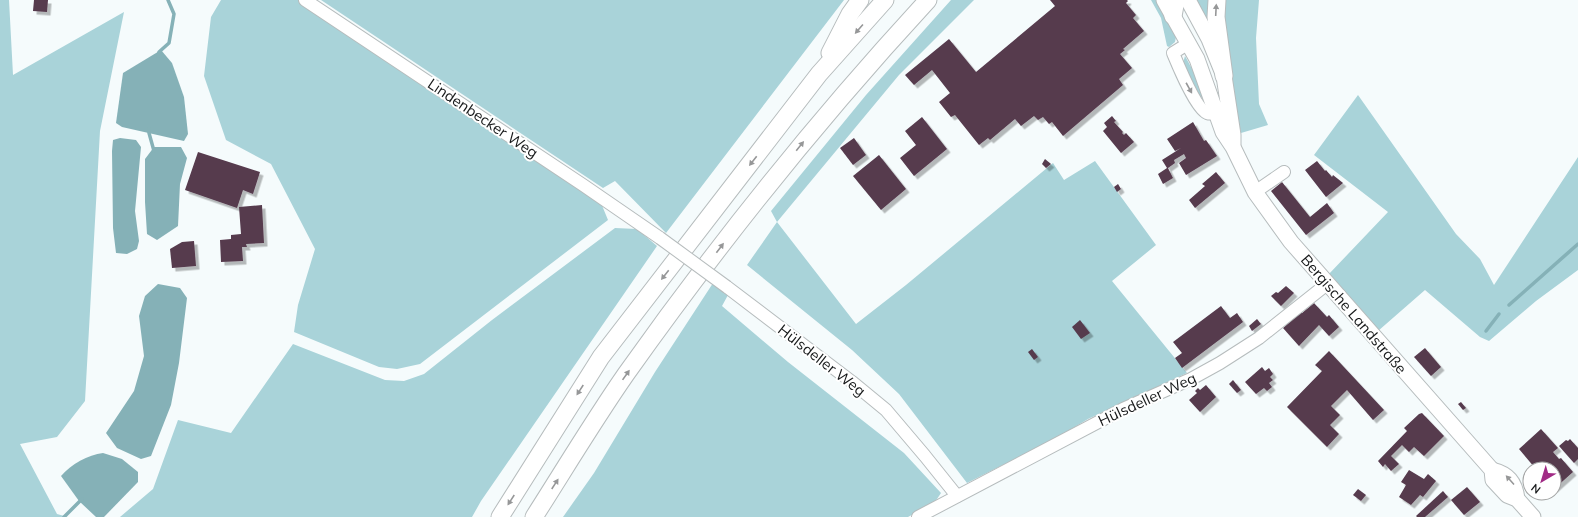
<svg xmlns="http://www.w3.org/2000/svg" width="1578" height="517" viewBox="0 0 1578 517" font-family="Mulish,sans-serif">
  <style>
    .green { fill: #a9d3d9 }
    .water { fill: #85b1b7 }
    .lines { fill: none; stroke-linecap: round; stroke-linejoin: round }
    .stream { stroke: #85b1b7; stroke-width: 3.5 }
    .building { fill: #563a4d; filter: url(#shadow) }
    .minor-casing { stroke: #b6bcbd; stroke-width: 14 }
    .major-casing { stroke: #b6bcbd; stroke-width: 17 }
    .highway-casing { stroke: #b6bcbd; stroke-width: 19 }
    .minor { stroke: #fff; stroke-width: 12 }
    .major { stroke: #fff; stroke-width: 15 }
    .highway { stroke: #fff; stroke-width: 17 }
    .minor-bridge-casing { stroke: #b6bcbd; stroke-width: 14; stroke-linecap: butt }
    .minor-bridge { stroke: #fff; stroke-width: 12 }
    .oneway { fill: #969798 }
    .labels { text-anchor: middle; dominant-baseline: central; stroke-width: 4; stroke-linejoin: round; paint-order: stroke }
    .street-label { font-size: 15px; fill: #161819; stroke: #fff }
  </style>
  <defs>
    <filter id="shadow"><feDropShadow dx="3.5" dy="3.5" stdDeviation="0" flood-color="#0004"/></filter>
  </defs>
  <rect width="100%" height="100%" fill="#f5fbfc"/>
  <g class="green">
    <path d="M0 0H9L13 75 124 12 100 131 85 401 57 437 20 444 57 514 68 517H0Z"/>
    <path d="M221 0H298L601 203 608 220 420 364 397 369 379 367 294 332 298 305 315 249 271 164 226 140 204 76 211 17Z"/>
    <path d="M321 0H844L666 233 615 181 603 188Z"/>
    <path d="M951 0H974L899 75 777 222 856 324 906 285 1053 163 1064 180 1095 161 1156 245 1112 281 1187 373 1088 419 1058 437 967 483 899 394 852 350 747 265 777 222 771 211 866 95Z"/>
    <path d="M1151 0H1156L1176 37 1175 42 1169 47 1167 46 1161 18Z"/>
    <path d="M1196 0H1212V29Z"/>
    <path d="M1222 0H1259L1256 38 1259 104 1268 125 1241 133 1225 60Z"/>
    <path d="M1185 56 1196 76 1203 97 1200 98 1183 63Z"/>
    <path d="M1358 95 1456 234 1480 259 1494 285 1578 157V270L1536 301 1489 341 1480 337 1425 290 1378 331 1328 275 1388 212 1314 155Z"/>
    <path d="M615 228 637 229 657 246 481 501 472 517H120L153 489 178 420 231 433 293 344 385 380 404 381 424 374 492 320Z"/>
    <path d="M715 280 728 295 722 306 788 362 904 453 941 493 935 502 908 517H563L594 473 655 372Z"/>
  </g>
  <g class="water">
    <path d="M161 50 172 63 184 97 188 134 184 141 122 127 116 123 123 73Z"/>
    <path d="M120 138 136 140 141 147 135 211 139 241 137 249 127 254 116 253 113 228 112 151 113 140Z"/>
    <path d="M154 147H181L187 158 180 184 178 226 157 240 147 234 145 202V159Z"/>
    <path d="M158 284 180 288 187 298 179 363 171 405 151 456 141 459 117 448 106 433 134 391 144 356 139 316 145 296Z"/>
    <path d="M103 453 122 459 138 472V482L104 517H96L79 501 61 476C71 464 88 455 103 453Z"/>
  </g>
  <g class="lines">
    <g class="stream">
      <path d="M158 56 159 52 169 43 174 14 168 0"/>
      <path d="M149 128V133L154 151"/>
      <path d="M1509 305 1578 244"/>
      <path d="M1486 331 1499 314"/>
      <path d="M64 517 82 499"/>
    </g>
  </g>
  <g class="building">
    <path d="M34 0H48L47 12 33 11Z"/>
    <path d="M1050 0H1127L1128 1 1126 3 1136 15 1133 18 1144 31 1123 49 1125 50 1120 54 1132 68 1119 79 1123 85 1063 136 1052 122 1049 124 1043 117 1038 120 1034 116 1021 126 1015 119 990 140 988 138 979 145 955 115 951 117 939 102 950 93 932 70 914 85 905 75 949 39 976 72 1055 6Z"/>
    <path d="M1112 116 1116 121 1114 122 1123 132 1122 133 1124 135 1126 133 1134 142 1121 153 1103 131 1107 127 1104 123Z"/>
    <path d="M922 117 947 149 914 176 900 158 916 145 905 131Z"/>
    <path d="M1193 122 1204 141 1206 140 1217 156 1186 175 1179 163 1186 158 1184 154 1174 160 1175 163 1168 168 1173 178 1163 184 1158 174 1167 168 1162 160 1181 148 1175 151 1167 139Z"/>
    <path d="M854 138 866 155 853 165 840 148Z"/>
    <path d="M198 152 260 172 253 194 243 190 237 208 185 190Z"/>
    <path d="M879 155 906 189 881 210 853 176Z"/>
    <path d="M1045 159 1051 164 1046 168 1042 164Z"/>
    <path d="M1317 161 1325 171 1326 170 1332 177 1333 175 1343 183 1326 197 1305 170Z"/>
    <path d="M1216 172 1225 183 1195 208 1189 200 1205 186 1202 184Z"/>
    <path d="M1282 182 1310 217 1327 203 1334 213 1306 235 1271 191Z"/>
    <path d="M1118 184 1121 189 1117 192 1114 187Z"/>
    <path d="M262 205 264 243 246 244 247 247H242L243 261 221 262 220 240 231 239V235L241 234 239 207Z"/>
    <path d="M194 241 196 266 172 268 170 249 182 242Z"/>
    <path d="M1286 286 1294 293 1281 306 1271 296 1276 292 1278 293Z"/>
    <path d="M1314 303 1327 317 1329 315 1339 327 1329 336 1319 325 1299 346 1283 328 1301 312 1302 313Z"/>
    <path d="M1221 306 1230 318 1237 313 1243 322 1182 368 1175 358 1182 353 1173 342Z"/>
    <path d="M1257 319 1261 324 1252 331 1249 326Z"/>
    <path d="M1080 320 1090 333 1081 339 1072 327Z"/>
    <path d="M1425 348 1441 367 1431 376 1414 357Z"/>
    <path d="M1032 349 1038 357 1034 360 1028 352Z"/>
    <path d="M1329 351 1384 410 1373 420 1347 390 1331 406 1340 415 1330 425 1339 434 1327 447 1287 407 1322 371 1315 365Z"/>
    <path d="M1262 367 1265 371 1269 368 1273 374 1270 377 1273 380 1269 383 1272 387 1267 391 1264 388 1256 394 1245 382Z"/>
    <path d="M1233 380 1241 390 1237 393 1229 384Z"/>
    <path d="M1206 385 1216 397 1200 412 1189 400 1197 393 1195 391 1198 388 1200 390Z"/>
    <path d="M1461 402 1466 408 1463 410 1458 404Z"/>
    <path d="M1422 413 1444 436 1424 456 1414 447 1409 452 1402 445 1391 456 1399 464 1391 471 1385 464 1383 467 1378 461 1407 431 1404 428 1419 414Z"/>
    <path d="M1541 429 1558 448 1553 452 1559 459 1561 458 1573 472 1554 489V469H1538L1535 468 1519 449Z"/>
    <path d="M1570 439 1578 448V459L1574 463 1559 446 1566 440 1568 441Z"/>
    <path d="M1409 470 1424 479 1428 474 1436 481 1423 497 1420 495 1411 505 1399 497 1406 485 1401 482Z"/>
    <path d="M1467 487 1480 502 1464 515 1451 500Z"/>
    <path d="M1358 489 1366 495 1361 501 1353 495Z"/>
    <path d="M1443 491 1448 497 1425 517H1417L1416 516Z"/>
  </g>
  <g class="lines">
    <defs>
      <g id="minor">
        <path d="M305 0 583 185 660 238"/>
        <path d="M1189 43 1173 53C1178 65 1196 109 1207 113 1213 115 1218 111 1222 108"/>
        <path d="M1255 192 1284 172"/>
        <path d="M727 287 852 382 886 410 925 456 957 496"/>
        <path d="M918 517 1123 409 1191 379 1220 363 1259 338 1327 284"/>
      </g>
      <g id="major">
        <path d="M1164 0 1197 59 1223 132 1233 147 1255 192 1291 242 1492 470 1493 480 1507 495 1517 499 1533 517"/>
        <path d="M1188 0 1209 39 1224 76 1233 135V144"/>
        <path d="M1492 470C1508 474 1515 482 1517 499"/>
      </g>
      <g id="highway">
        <path d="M1217 0 1216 17 1224 76"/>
        <path d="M1173 16 1176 0"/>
        <path d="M830 53 850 14 860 0"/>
        <path d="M500 517 601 357 819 74 885 0"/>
        <path d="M534 517C564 470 594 420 626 374 719 243 819 118 928 0"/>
      </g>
    </defs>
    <use href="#minor" class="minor-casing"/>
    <use href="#major" class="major-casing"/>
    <use href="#highway" class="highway-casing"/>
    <use href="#minor" class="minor"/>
    <use href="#major" class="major"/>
    <use href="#highway" class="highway"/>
    <defs>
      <path id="minor-bridge" d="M660 238 727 287"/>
    </defs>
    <use href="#minor-bridge" class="minor-bridge-casing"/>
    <use href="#minor-bridge" class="minor-bridge"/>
  </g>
  <defs><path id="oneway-solid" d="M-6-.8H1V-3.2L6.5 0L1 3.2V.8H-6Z"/></defs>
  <g class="oneway">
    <use href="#oneway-solid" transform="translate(1216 10) rotate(-87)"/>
    <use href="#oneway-solid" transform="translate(859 29) rotate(131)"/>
    <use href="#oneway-solid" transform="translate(1189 88) rotate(61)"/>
    <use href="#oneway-solid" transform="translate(800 146) rotate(-51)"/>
    <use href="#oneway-solid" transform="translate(753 161) rotate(128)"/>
    <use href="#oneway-solid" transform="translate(720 248) rotate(-53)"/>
    <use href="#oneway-solid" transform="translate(665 275) rotate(128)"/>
    <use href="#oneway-solid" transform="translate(626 375) rotate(-55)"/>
    <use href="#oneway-solid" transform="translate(580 390) rotate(123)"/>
    <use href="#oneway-solid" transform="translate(1510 480) rotate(-132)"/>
    <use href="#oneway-solid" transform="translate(555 484) rotate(-57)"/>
    <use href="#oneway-solid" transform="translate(511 500) rotate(123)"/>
  </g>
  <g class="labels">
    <g class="street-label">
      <text transform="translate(483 118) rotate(34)">Lindenbecker Weg</text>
      <text transform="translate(1354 314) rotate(49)">Bergische Landstraße</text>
      <text transform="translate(822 360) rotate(38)">Hülsdeller Weg</text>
      <text transform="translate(1147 399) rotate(-25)">Hülsdeller Weg</text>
    </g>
  </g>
  <g transform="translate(1542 481) rotate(218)"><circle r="19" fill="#ffffff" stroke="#a2a3a3"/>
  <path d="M0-3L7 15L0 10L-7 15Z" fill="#a12b85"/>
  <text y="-6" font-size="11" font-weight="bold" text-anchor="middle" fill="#161819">N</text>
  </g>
</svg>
